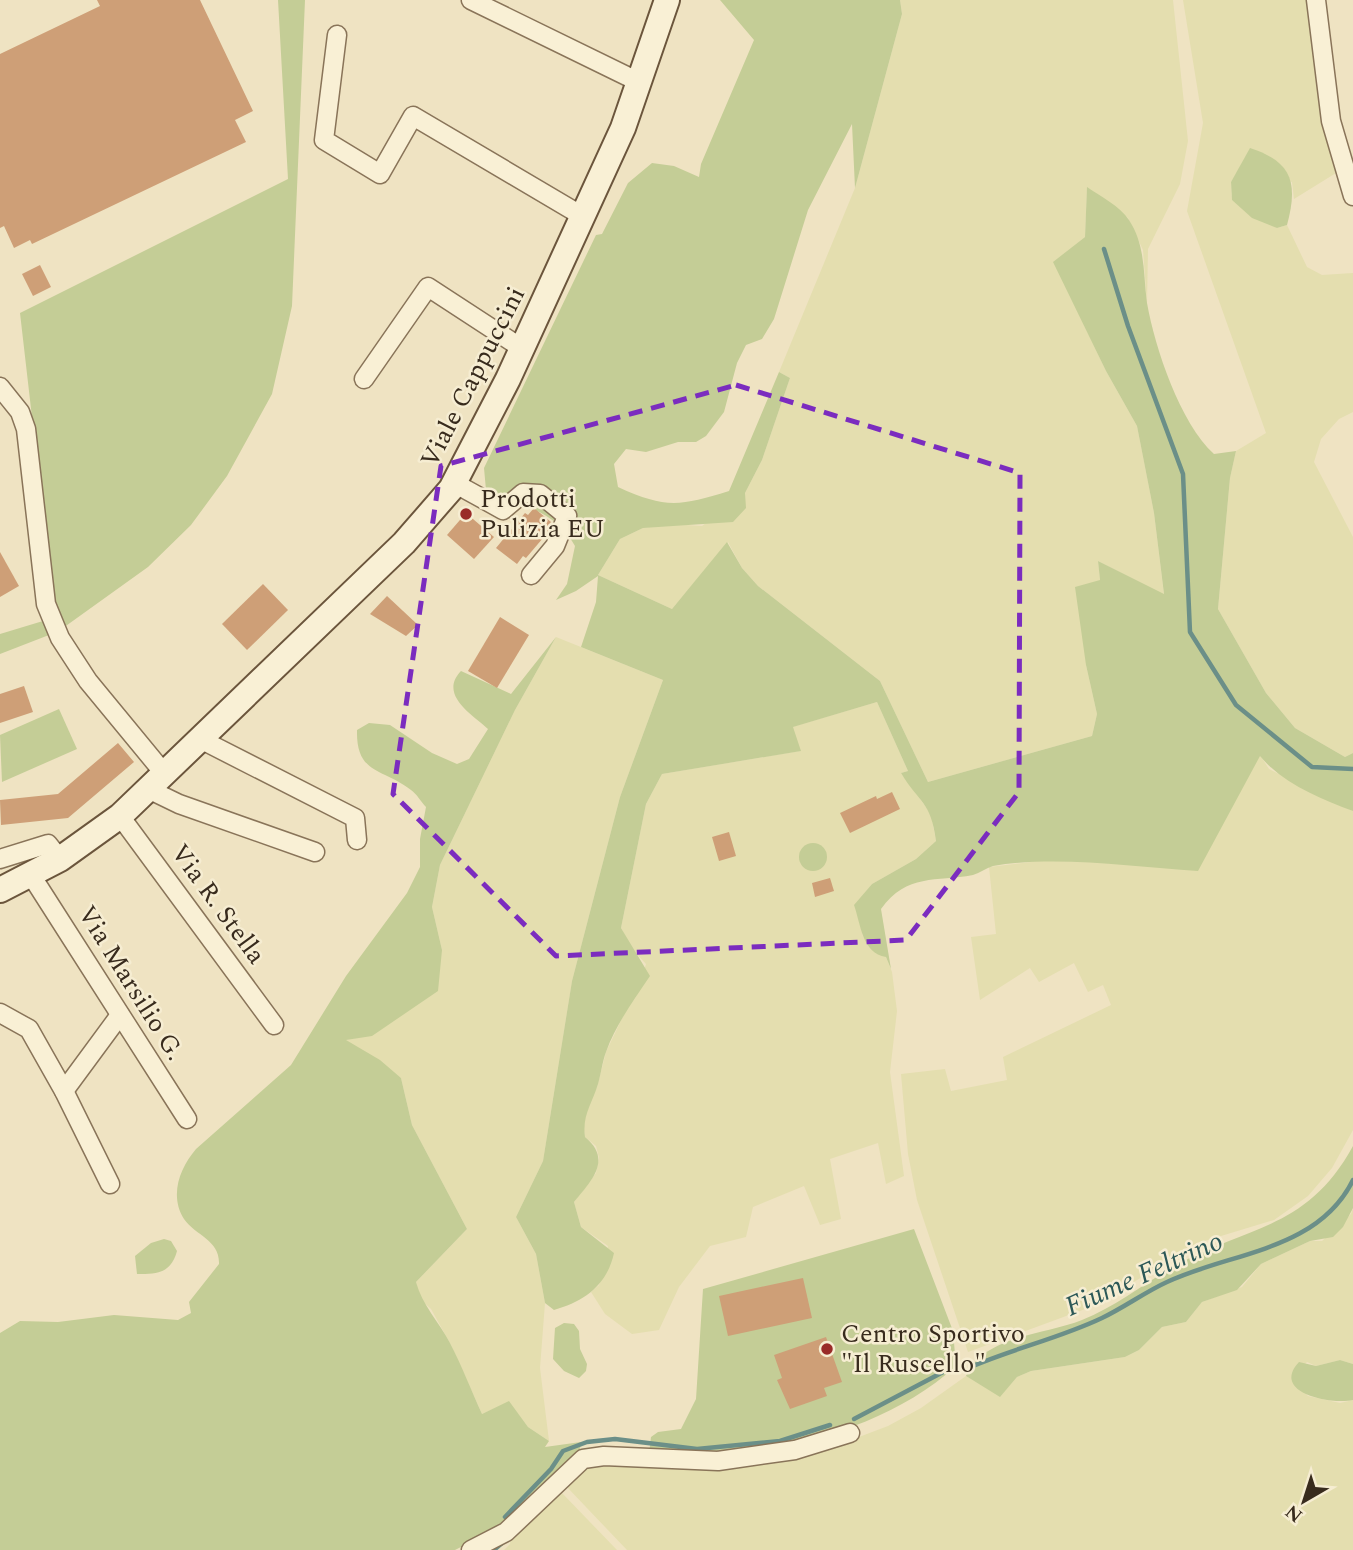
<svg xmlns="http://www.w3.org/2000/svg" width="1353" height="1550" viewBox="0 0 1353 1550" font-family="Spectral,serif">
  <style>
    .farmland { fill: #e4deaf }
    .green { fill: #c4cd96 }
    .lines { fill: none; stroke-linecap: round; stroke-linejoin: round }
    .stream { stroke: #6b8f88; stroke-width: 4.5 }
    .building { fill: #ce9f77 }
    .street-casing { stroke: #897459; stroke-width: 21 }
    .secondary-casing { stroke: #6b553c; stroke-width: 28 }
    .street { stroke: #f9f0d5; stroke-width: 18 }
    .secondary { stroke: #f9f0d5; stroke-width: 24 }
    .marked { fill: none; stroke: #7b2cbf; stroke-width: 5; stroke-dasharray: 14 9; stroke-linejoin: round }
    .poi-dot { fill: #992b28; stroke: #f6edd2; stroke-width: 2.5 }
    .labels { text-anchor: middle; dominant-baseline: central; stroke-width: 5; stroke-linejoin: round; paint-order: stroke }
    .street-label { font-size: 26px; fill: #382b1d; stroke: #f6edd2 }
    .poi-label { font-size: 26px; fill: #382b1d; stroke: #f6edd2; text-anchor: start }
    .water-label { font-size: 28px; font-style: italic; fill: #2c5857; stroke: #f6edd2 }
  </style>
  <rect width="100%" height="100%" fill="#efe3c2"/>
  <g class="farmland">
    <path d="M900 0H1173L1188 141 1180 184 1148 249 1147 303 1143 250 1128 218 1087 188 1085 237 1054 262 1106 371 1137 426 1154 513 1164 595 1098 561 1100 580 1086 665 1097 714 1092 736 928 782 880 681 758 586 742 568 728 542 672 609 598 575 620 539 643 528 671 524 702 526 745 493 762 460 790 378 779 372 855 188 902 14Z"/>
    <path d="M1183 0H1312L1315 76 1336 173 1294 199 1292 182 1241 167 1231 182 1232 200 1277 228 1287 225 1307 267 1322 275 1353 273V412L1339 419 1321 439 1314 462 1353 537V753L1345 757 1295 728 1266 693 1218 609 1230 478 1236 451 1266 433 1187 211 1203 123Z"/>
    <path d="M556 637 663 680 620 797 572 981 543 1161 516 1217 536 1254 545 1303 540 1368 549 1441 528 1427 509 1402 482 1414 451 1345 431 1309 420 1299 416 1282 467 1229 412 1125 401 1078 345 1040 372 1035 442 950 432 907 440 865 515 710Z"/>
    <path d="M877 702 908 771 901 773 931 814 936 841 916 859 872 884 855 905 863 936 886 957 892 972 897 1011 890 1072 904 1176 886 1184 878 1143 830 1159 841 1219 820 1225 804 1186 753 1207 746 1237 710 1246 679 1287 659 1330 632 1334 605 1314 591 1292 599 1285 608 1246 581 1227 574 1202 596 1173 599 1158 596 1146 585 1137 583 1122 588 1105 597 1087 606 1052 625 1012 636 997 646 964 633 950 621 928 646 804 662 774 800 751 792 727Z"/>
    <path d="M1260 755 1269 769 1353 811V1130L1332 1168 1308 1196 1274 1220 1198 1243 1096 1305 968 1352 917 1200 908 1154 901 1074 945 1069 951 1091 1007 1080 1003 1057 1111 1005 1103 985 1088 992 1074 963 1039 982 1030 968 980 1000 971 937 996 934 989 867 1031 862Z"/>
    <path d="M1353 1208V1364L1340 1360 1316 1366 1307 1362 1292 1378 1308 1396 1340 1403 1353 1400V1550H627L565 1485 591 1466 851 1440 888 1426 921 1408 966 1376 1000 1396 1017 1377 1031 1371 1125 1357 1139 1350 1162 1327 1186 1322 1202 1302 1242 1287 1261 1264 1310 1241H1322L1351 1214Z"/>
    <path d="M562 1493 617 1550H504L510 1544 511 1532Z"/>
  </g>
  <g class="green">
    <path d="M278 0H305L292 306 272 394 227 476 191 525 148 567 63 628 52 591 20 313 288 179Z"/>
    <path d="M720 0H900L902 14 855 188 852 124 808 210 774 319 762 339 746 345 737 363 724 412 706 436 696 442H678L646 452 626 449 614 464 618 487C666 509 680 506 729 491L779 372 790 378 762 460 745 493 746 508 733 522 643 528 620 539 598 575 672 609 727 542 742 568 758 586 880 681 928 782 1092 736 1097 714 1086 665 1075 587 1100 580 1098 561 1164 594 1154 513 1137 426 1106 371 1053 262 1085 237 1087 187C1100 196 1120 206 1129 220 1146 246 1143 274 1147 303 1155 348 1180 423 1214 454L1236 451 1230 478 1218 609 1266 693 1295 728 1345 757 1353 753V811C1320 799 1282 783 1260 756L1198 871C1133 867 1057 855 993 866 986 868 980 873 973 875 936 882 907 873 881 909L891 969 886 957C862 953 861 925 854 905L872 884 916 859 936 841C931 801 919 803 901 773L908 771 877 702 793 727 801 751 662 774 646 804 621 928 650 976C634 1000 616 1024 606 1052 602 1063 601 1074 598 1084 592 1104 582 1115 585 1137 613 1160 591 1181 574 1202L581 1227 614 1253C607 1285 585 1301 554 1310L545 1303 536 1254 516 1217 543 1161 572 981 620 797 663 680 581 647 596 602 598 576 576 591 556 600 567 584 575 546C555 509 521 507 486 490L484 468 596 235 602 234 628 183 652 163 674 166 699 177 701 164 754 40Z"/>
    <path d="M1250 148C1293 162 1298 184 1287 225L1277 228 1252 218 1232 200 1231 182Z"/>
    <path d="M43 621 49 635 0 654V634Z"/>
    <path d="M556 637 515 710 440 865 432 907 442 950 438 991 372 1036 346 1040 380 1060 401 1078 412 1125 467 1229 416 1282C422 1305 439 1322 450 1343 462 1366 471 1390 482 1414L509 1401 528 1427 549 1441 545 1447 581 1442 579 1456 516 1519 455 1550H0V1333L20 1321 58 1322 114 1315 178 1320 191 1313 189 1302 219 1264C220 1240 196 1236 184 1219 169 1195 180 1168 196 1149L291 1065 346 976 407 893 420 867V839L426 807C421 802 417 794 411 790 383 768 356 775 357 730L369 723 390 725 432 753 457 764 469 759 488 729C473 715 438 695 461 671L511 694Z"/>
    <path d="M59 709 77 749 2 782 0 735Z"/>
    <circle cx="813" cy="857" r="14"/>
    <path d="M1353 1146V1208L1343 1227 1333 1237 1310 1241 1261 1264 1237 1290 1202 1302 1186 1322 1162 1327 1139 1350 1125 1357 1031 1371 1017 1377 1000 1397 966 1376C984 1335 1045 1335 1082 1320 1117 1306 1146 1282 1178 1264 1252 1225 1308 1228 1353 1146Z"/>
    <path d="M914 1229 953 1331 956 1366C893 1423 802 1448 719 1455 696 1457 672 1454 649 1454L651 1437 658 1432 681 1429 696 1399 703 1289Z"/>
    <path d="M164 1239 171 1241 177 1251C171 1273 158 1274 137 1274L135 1256 151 1243Z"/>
    <path d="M564 1323 574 1324 579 1331 580 1349 587 1364 586 1371 579 1378 564 1371 553 1359 555 1328Z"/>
    <path d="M1340 1360 1353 1364V1400C1332 1405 1270 1393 1299 1362L1316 1366Z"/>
  </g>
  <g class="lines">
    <g class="stream">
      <path d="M1104 249 1128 326 1183 474 1190 632 1236 705 1312 767 1353 769"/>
      <path d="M973 1366C1015 1348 1060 1338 1102 1318 1125 1307 1145 1292 1167 1282 1231 1252 1318 1251 1353 1180"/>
      <path d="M854 1419 945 1371"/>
      <path d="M505 1517 551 1469 563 1451 587 1442 615 1439 697 1449 780 1441 830 1425"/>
      <path d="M494 1550 502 1543"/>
    </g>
  </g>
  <g class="building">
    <path d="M97 0H200L253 111 235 120 246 142 32 244 30 240 14 248 4 226 0 228V54L100 6Z"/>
    <path d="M40 265 51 287 33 296 22 274Z"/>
    <path d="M534 508 551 522 546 528 549 531 526 558 523 556 517 564 496 548 525 513 528 515Z"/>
    <path d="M466 513 494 537 474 559 447 535Z"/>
    <path d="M0 552 19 586 0 597Z"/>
    <path d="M263 584 288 610 247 650 222 624Z"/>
    <path d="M387 596 418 625 406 636 370 614Z"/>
    <path d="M500 617 529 635 497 688 468 671Z"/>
    <path d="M24 686 33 712 0 723V694Z"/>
    <path d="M118 743 134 762 68 818 1 825 0 800 58 794Z"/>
    <path d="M892 792 900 809 850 833 840 813 876 796 877 799Z"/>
    <path d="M729 832 736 856 719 861 712 837Z"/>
    <path d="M830 878 834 891 815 897 812 883Z"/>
    <path d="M803 1278 812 1318 728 1336 719 1296Z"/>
    <path d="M826 1337 842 1382 824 1388 827 1396 790 1409 777 1380 782 1378 774 1355Z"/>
  </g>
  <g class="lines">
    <defs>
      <g id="street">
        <path d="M471 0 641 83"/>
        <path d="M1316 0 1331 121 1353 196"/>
        <path d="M337 35 324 140 380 174 413 116 584 217"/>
        <path d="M364 379 428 287 523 349"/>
        <path d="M0 387 20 412 26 429 46 604 60 638 88 681 163 772"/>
        <path d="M454 483 503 510 523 493 540 494 567 516 555 546 531 575"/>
        <path d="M200 739 355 818 357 840"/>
        <path d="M146 788 179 804 315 852"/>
        <path d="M120 816 274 1025"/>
        <path d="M0 859 48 844 60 859"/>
        <path d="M31 875 187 1119"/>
        <path d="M0 1013 29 1029 64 1091 110 1184"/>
        <path d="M64 1091 120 1015"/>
        <path d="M471 1550 506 1532 583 1459 604 1456 718 1461 795 1450 850 1433"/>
      </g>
      <path id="secondary" d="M0 890 60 859 120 816 404 543 451 489 508 379 623 128 667 0"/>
    </defs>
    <use href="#street" class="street-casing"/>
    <use href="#secondary" class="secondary-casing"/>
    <use href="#street" class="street"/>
    <use href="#secondary" class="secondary"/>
  </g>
  <path class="marked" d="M736 385 1020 473 1019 792 906 940 556 956 393 794 441 466Z"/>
  <g class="poi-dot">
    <circle cx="466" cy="514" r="7"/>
    <circle cx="827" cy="1349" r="7"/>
  </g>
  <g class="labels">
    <g class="street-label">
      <text transform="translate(473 377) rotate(-63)">Viale Cappuccini</text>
      <text transform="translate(218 904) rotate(54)">Via R. Stella</text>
      <text transform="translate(131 983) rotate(58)">Via Marsilio G.</text>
    </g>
    <g class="poi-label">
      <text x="480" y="499">Prodotti<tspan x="480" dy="30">Pulizia EU</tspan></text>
      <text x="841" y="1334">Centro Sportivo<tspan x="841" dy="30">"Il Ruscello"</tspan></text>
    </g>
    <g class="water-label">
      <text transform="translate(1144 1274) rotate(-24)">Fiume Feltrino</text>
    </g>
  </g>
  <g transform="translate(1304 1501) rotate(219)" stroke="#f6edd2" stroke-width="5" paint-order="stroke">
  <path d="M0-5L12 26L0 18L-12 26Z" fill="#382b1d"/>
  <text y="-10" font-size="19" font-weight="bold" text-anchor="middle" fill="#382b1d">N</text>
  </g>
</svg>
